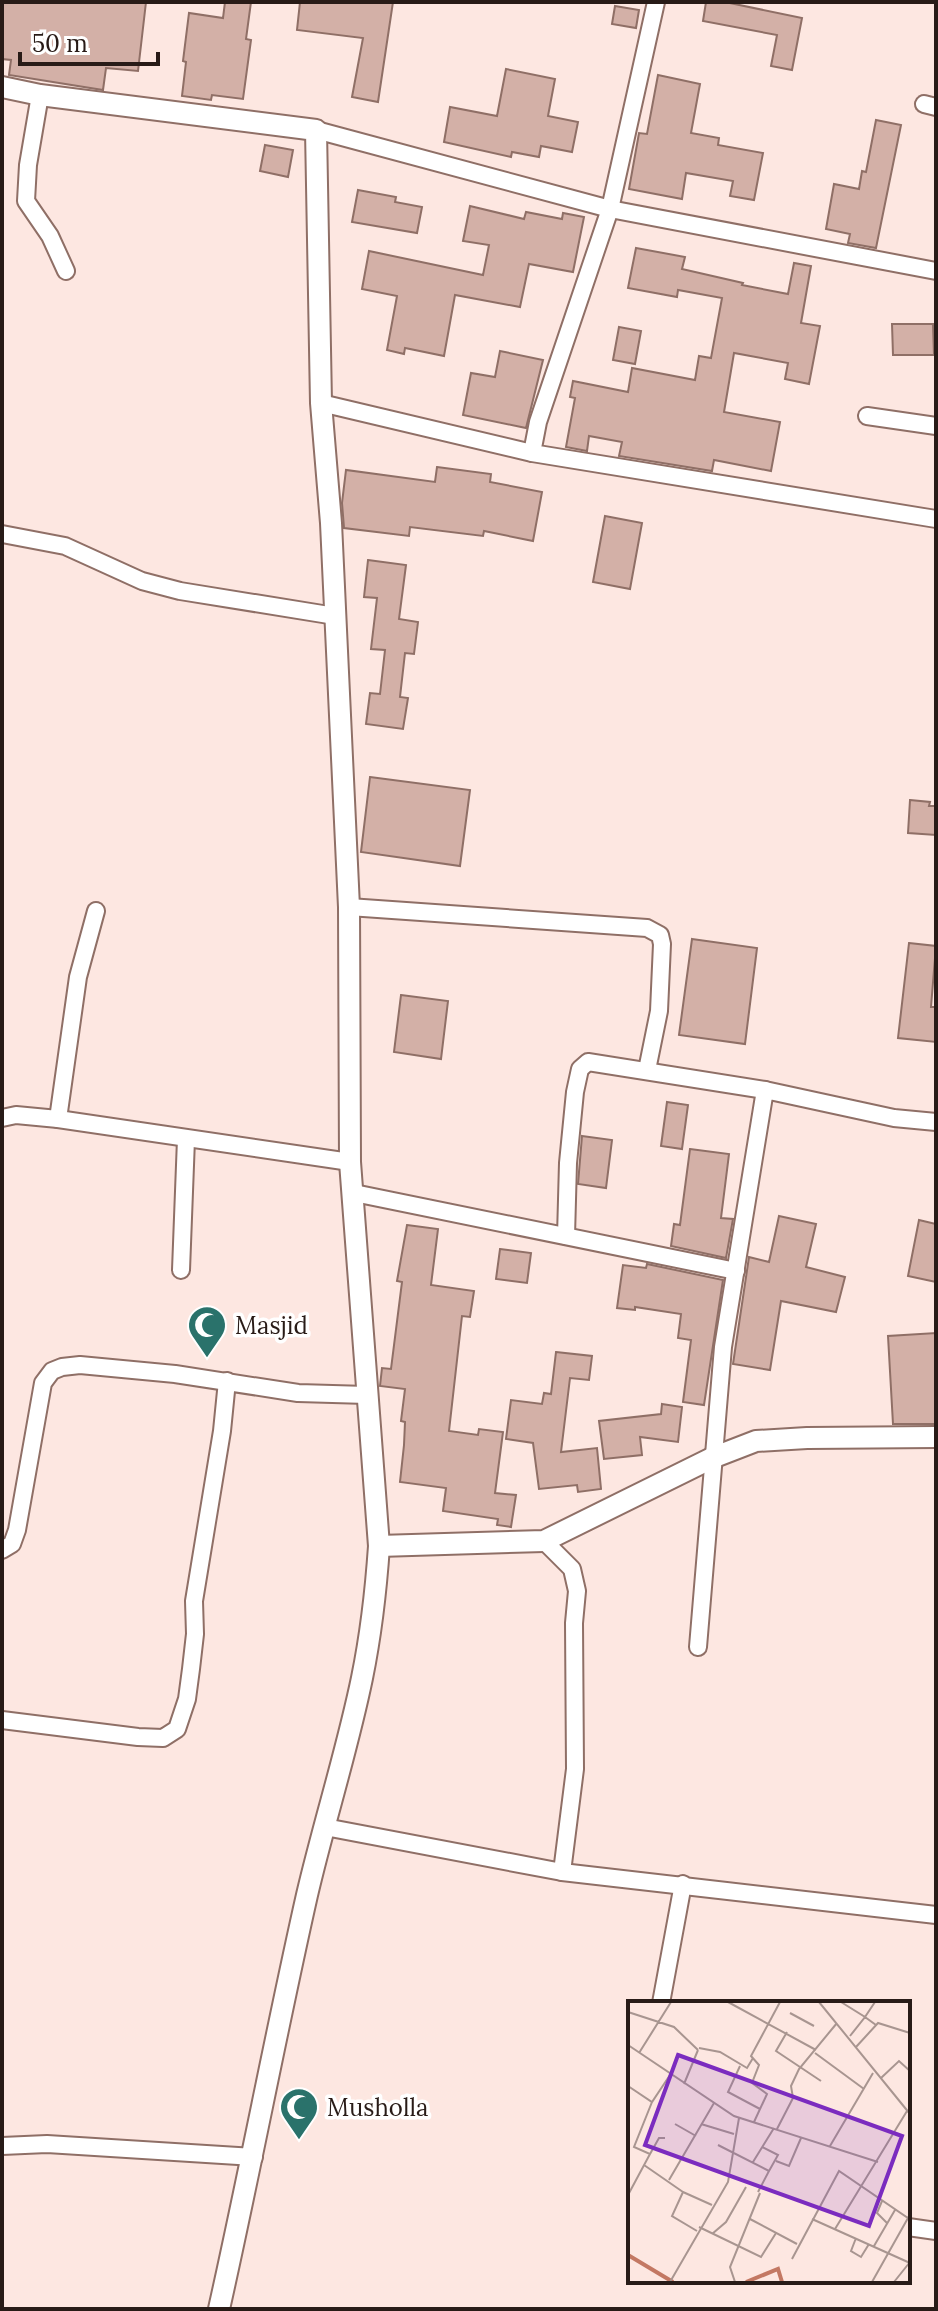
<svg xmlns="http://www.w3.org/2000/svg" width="938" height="2311" viewBox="0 0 938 2311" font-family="Lora,serif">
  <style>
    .building { fill: #d3b0a7; stroke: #8f6f66; stroke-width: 2 }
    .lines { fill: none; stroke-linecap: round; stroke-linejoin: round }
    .minor-casing { stroke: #8f6f66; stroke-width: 20 }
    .tertiary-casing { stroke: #8f6f66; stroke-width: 24 }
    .minor { stroke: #fff; stroke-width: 16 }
    .tertiary { stroke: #fff; stroke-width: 20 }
    .labels { text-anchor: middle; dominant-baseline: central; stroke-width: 7; stroke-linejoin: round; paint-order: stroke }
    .poi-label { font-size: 24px; fill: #281b17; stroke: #fff; text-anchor: start }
    .inset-river { fill: none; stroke: #c37863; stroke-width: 4 }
    .inset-road { fill: none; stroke: #a89590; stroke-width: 2 }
    .view { fill: #7b2cbf; fill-opacity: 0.15; stroke: #7b2cbf; stroke-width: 4 }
    .inset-edge { fill: none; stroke: #281b17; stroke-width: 4 }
  </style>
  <rect width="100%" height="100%" fill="#fde7e1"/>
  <g class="building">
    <path d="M2 2H146L138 71 106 68 103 90 9 75 11 60 2 59Z"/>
    <path d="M225 2H251L246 39 251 40 243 99 212 95 211 100 182 96 186 62 183 61 189 13 223 18Z"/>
    <path d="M300 2H393L378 102 352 97 363 38 297 30Z"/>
    <path d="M706 2H725L802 18 792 70 771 66 777 35 703 21Z"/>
    <path d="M615 6 639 10 636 28 612 24Z"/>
    <path d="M506 69 555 79 548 116 578 122 572 152 541 146 539 157 512 152 511 157 444 142 450 107 497 116Z"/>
    <path d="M658 75 700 84 691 133 719 138 718 145 763 153 754 200 730 196 733 181 686 173 682 199 629 189 639 133 647 134Z"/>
    <path d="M876 120 901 125 876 248 848 243 850 234 826 229 834 184 859 189 862 171 866 172Z"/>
    <path d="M265 145 293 150 288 177 260 171Z"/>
    <path d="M358 190 396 197 395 202 422 207 417 233 352 222Z"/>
    <path d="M470 206 524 219 526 212 562 219 563 213 584 217 573 272 529 264 520 307 455 295 444 356 405 348 404 354 387 350 397 296 362 289 369 251 483 275 489 245 463 241Z"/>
    <path d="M636 248 685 257 682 269 743 283 742 285 788 294 794 263 811 266 801 323 820 326 809 384 785 379 788 363 734 353 724 412 780 422 771 471 714 460 712 471 619 456 622 442 589 436 587 451 566 447 575 398 570 397 573 381 628 392 632 368 695 380 699 356 711 358 722 298 678 290 677 297 628 288Z"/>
    <path d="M892 324H933L934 355H893Z"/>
    <path d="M619 327 641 331 635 364 613 360Z"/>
    <path d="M500 351 543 360 526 428 463 415 471 373 495 377Z"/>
    <path d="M437 467 491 474 490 482 542 492 533 541 484 531 483 536 410 527 409 536 344 528 342 503 346 470 435 482Z"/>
    <path d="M605 516 642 523 630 589 593 582Z"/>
    <path d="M368 560 406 565 399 619 418 622 414 654 405 653 400 697 408 698 403 729 366 724 370 693 380 694 385 650 371 649 377 598 364 597Z"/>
    <path d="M370 777 470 790 460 866 361 852Z"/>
    <path d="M910 800 930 802 929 806H936V835L908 833Z"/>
    <path d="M692 939 757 948 745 1044 679 1035Z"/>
    <path d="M909 943 936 946 931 1007H936V1042L898 1038Z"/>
    <path d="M401 995 448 1001 441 1059 394 1052Z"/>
    <path d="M667 1102 688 1105 682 1149 661 1146Z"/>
    <path d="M582 1136 612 1140 606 1188 578 1184Z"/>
    <path d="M690 1149 729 1154 721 1218 733 1219 726 1258 671 1246 674 1224 680 1225Z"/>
    <path d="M779 1216 816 1224 806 1267 845 1277 836 1312 781 1301 770 1370 733 1364 749 1257 769 1262Z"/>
    <path d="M919 1220 936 1224V1282L908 1276Z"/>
    <path d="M407 1225 438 1229 431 1285 474 1291 470 1317 462 1316 449 1431 478 1435 479 1429 503 1432 495 1493 516 1495 511 1527 497 1525 498 1519 443 1511 446 1488 400 1482 404 1445 405 1422 401 1421 405 1389 380 1386 382 1368 391 1369 402 1282 397 1281Z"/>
    <path d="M500 1249 531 1253 527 1283 496 1279Z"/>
    <path d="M647 1264 723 1280 704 1405 683 1402 691 1340 678 1338 681 1314 635 1307V1310L617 1308 623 1265 646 1268Z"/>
    <path d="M936 1333V1424H893L888 1336Z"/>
    <path d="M556 1352 592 1356 589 1380 570 1378 561 1452 597 1448 601 1489 578 1492 577 1485 539 1489 533 1443 506 1439 511 1400 542 1404 544 1393 551 1394Z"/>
    <path d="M662 1404 682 1407 678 1442 640 1437 642 1455 604 1459 599 1421 661 1414Z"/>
  </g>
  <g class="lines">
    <defs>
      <g id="minor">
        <path d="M656 2 610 209 538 422 532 453 936 519"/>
        <path d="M40 95 28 165 26 201 50 236 66 271"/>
        <path d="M924 104 936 107"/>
        <path d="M316 130 610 209 936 271"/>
        <path d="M321 403 532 453"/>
        <path d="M867 416 936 426"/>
        <path d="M2 534 65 546 142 581 180 591 335 616"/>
        <path d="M349 907 647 928 660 935 662 944 659 1011 647 1070"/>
        <path d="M2 1118 16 1115 58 1119 350 1162"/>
        <path d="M58 1119 78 977 96 911"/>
        <path d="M354 1193 736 1271"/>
        <path d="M566 1236 568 1163 575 1092 580 1069 588 1062 765 1090"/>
        <path d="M181 1270 186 1139"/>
        <path d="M544 1541 572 1569 577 1591 574 1623 575 1769 562 1872"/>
        <path d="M2 1550 12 1544 17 1530 43 1383 52 1371 62 1367 80 1365 175 1374 298 1393 367 1395"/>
        <path d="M698 1647 723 1347 765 1090 894 1118 936 1122"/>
        <path d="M2 1720 138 1737 163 1738 177 1729 187 1699 191 1669 195 1634 194 1601 222 1431 227 1381"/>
        <path d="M325 1827 562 1872 936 1915"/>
        <path d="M661 2003 683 1884"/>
        <path d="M2 2146 47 2144 254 2157"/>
        <path d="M908 2227 936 2231"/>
      </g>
      <g id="tertiary">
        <path d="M2 87 40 95 316 130 321 403 331 523 349 907 350 1162 379 1546C376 1590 371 1634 362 1678 347 1751 324 1822 307 1895 276 2032 250 2171 219 2309"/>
        <path d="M379 1546 544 1541 712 1458 756 1441 807 1438 936 1437"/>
      </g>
    </defs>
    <use href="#minor" class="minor-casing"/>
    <use href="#tertiary" class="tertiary-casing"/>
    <use href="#minor" class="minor"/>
    <use href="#tertiary" class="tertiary"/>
  </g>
  <defs>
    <symbol id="mosque-pin" viewBox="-11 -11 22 30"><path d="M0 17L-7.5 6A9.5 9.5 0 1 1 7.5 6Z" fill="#2a726b" stroke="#fff"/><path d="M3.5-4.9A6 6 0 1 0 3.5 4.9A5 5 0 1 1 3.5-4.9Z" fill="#fff"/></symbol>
  </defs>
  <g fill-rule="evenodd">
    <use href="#mosque-pin" x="185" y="1303" width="44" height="60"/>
    <use href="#mosque-pin" x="277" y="2085" width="44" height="60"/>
  </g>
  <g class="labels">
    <g class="poi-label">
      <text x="235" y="1325">Masjid</text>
      <text x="327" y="2107">Musholla</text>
    </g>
  </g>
  <g transform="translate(628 2001)">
    <rect width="282" height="282" fill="#fde7e1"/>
    <path class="inset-river" d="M0 254 45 281M118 281 150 268 154 281"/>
    <path class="inset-road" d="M100 1 188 49M191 1 282 113M213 1 237 16 222 35M247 1 237 16 248 24M0 11 46 26 70 49M162 12 186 25M159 31 148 50 193 80M0 44 106 115 250 161M228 46 250 22 282 32M71 47 92 51 119 67 125 57M11 52 43 1M187 52 236 88M112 65 100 91 132 108M253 77 271 60 282 70M56 83 70 49M0 85 24 101 42 74M126 121 139 93 124 82 131 64 123 55 152 1M47 123 68 135M73 123 106 133M149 128 165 97 163 85 171 68 209 22M90 144 141 170 130 191M202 145 245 72M134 146 150 154 141 170M22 153 31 137H37M148 160 161 165 173 137M125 161 146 127M16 164 55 191 44 215 69 230M41 179 86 102M55 191 84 204M0 194 22 153 6 146 24 101M254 200 249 212 259 222M122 218 169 243M184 218 282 262M71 226 133 256 148 232M207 228 279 110M84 233 98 221 118 186M228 237 223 250 233 256 241 243M246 245 267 209M164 258 211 170 280 217 282 213M42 281 100 181 111 117M107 281 102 266 132 192M244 281 280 217M266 281 282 261"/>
    <path class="view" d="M50 54 274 135 241 225 17 144Z"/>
    <rect width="282" height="282" class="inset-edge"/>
  </g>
  <rect width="938" height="2311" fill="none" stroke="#281b17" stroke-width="8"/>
  <path d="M20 52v12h138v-12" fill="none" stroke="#281b17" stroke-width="4"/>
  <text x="32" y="52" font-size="24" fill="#281b17" stroke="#ffffff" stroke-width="6" paint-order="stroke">50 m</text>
</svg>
